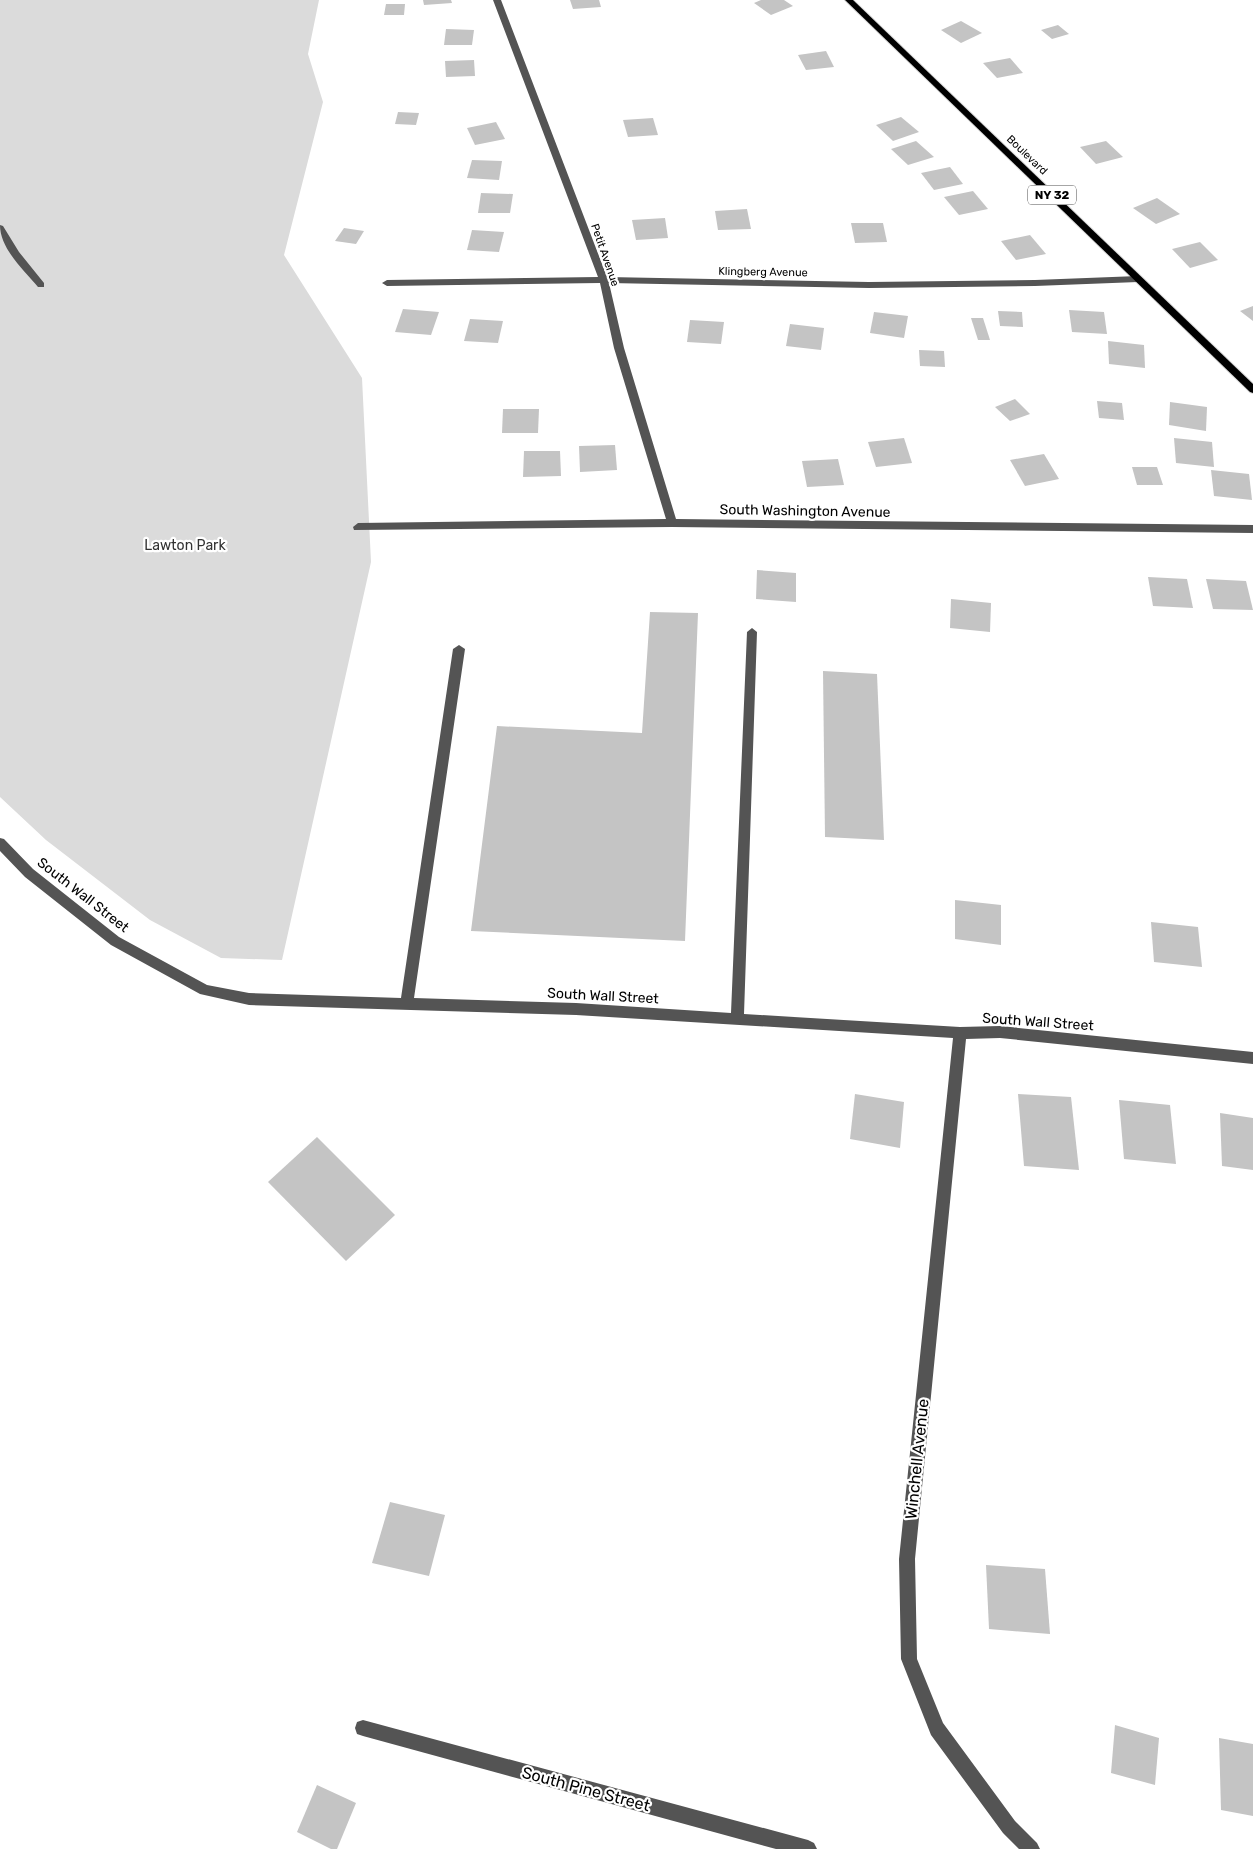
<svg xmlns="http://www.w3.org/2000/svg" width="1253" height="1849" viewBox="0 0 1253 1849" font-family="Rubik,sans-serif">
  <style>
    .green { fill: #dbdbdb }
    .building { fill: #c4c4c4 }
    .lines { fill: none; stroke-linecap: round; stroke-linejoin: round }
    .major-casing { stroke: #dbdbdb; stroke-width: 2 }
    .minor { fill: #545454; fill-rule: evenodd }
    .major { fill: #000; fill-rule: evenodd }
    .labels { text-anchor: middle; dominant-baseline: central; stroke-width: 4.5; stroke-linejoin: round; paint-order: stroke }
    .far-street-label { font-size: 11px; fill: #000; stroke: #fff }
    .shield { fill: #fff; stroke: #4c4c4c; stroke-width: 1 }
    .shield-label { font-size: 12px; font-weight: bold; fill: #000 }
    .street-label { font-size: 14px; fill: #000; stroke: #fff }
    .park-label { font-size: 14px; fill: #323232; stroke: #fff }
    .near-street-label { font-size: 16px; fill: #000; stroke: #fff }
  </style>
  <rect width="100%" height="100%" fill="#fff"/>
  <path class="green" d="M0 0H319L308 54 323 102 284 255 362 378 371 562 282 960 221 958 150 920 46 840 0 797Z"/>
  <g class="building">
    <path d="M423 0H451L452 3 424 5Z"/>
    <path d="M570 0H599L601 7 573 9Z"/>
    <path d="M761 0H784L793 6 771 15 754 3Z"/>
    <path d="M386 4H405L404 15H384Z"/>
    <path d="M961 21 982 33 961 43 941 30Z"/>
    <path d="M1058 25 1069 34 1052 39 1041 30Z"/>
    <path d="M446 29 474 30 472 45H444Z"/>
    <path d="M826 51 834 67 806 70 798 55Z"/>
    <path d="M1010 58 1023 73 997 78 983 63Z"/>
    <path d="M474 60 475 76 446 77 445 61Z"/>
    <path d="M398 112 419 113 416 125 395 124Z"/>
    <path d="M901 117 919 132 893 141 876 125Z"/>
    <path d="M653 118 658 135 628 137 623 120Z"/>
    <path d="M496 122 505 139 475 145 467 128Z"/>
    <path d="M916 141 934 157 908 165 891 149Z"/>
    <path d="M1106 141 1123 157 1096 164 1080 147Z"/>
    <path d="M472 160 502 161 499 180 467 178Z"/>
    <path d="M950 167 963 184 934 190 921 173Z"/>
    <path d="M973 191 988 209 959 215 944 197Z"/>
    <path d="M481 193 513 194 510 213H478Z"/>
    <path d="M1157 198 1180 214 1156 224 1133 208Z"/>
    <path d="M747 209 751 229 718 230 715 211Z"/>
    <path d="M665 218 668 238 636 240 632 220Z"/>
    <path d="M851 223H883L887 242 855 243Z"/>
    <path d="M344 228 364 231 356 244 335 241Z"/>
    <path d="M472 230 504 232 499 252 467 250Z"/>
    <path d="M1030 235 1046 254 1016 260 1001 241Z"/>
    <path d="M1200 242 1218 260 1190 268 1172 249Z"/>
    <path d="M1253 306V321L1240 311Z"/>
    <path d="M403 309 439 312 431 335 395 332Z"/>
    <path d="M1069 310 1104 312 1107 334 1072 332Z"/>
    <path d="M998 311 1022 312 1023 327 1000 326Z"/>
    <path d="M874 312 908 316 904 338 870 333Z"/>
    <path d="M971 318H983L990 340H978Z"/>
    <path d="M470 319 503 321 498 343 464 341Z"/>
    <path d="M690 320 724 322 721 344 687 342Z"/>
    <path d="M790 324 824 328 821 350 786 346Z"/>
    <path d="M1108 341 1144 345 1145 368 1109 364Z"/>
    <path d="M919 350 944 351 945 367 920 366Z"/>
    <path d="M1015 399 1030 414 1010 421 995 407Z"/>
    <path d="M1097 401 1122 403 1124 420 1099 418Z"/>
    <path d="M1170 402 1207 407 1206 431 1169 425Z"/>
    <path d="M503 409H539L538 433H502Z"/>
    <path d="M904 438 912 463 876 467 868 442Z"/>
    <path d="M1174 438 1212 442 1214 467 1176 463Z"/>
    <path d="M615 445 617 470 580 472 579 446Z"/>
    <path d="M524 451H560L561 476 523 477Z"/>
    <path d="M1044 454 1059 479 1025 486 1010 460Z"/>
    <path d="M838 459 844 485 807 487 802 461Z"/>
    <path d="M1132 467H1157L1163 485H1137Z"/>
    <path d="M1211 470 1249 474 1252 500 1214 496Z"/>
    <path d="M757 570 796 573V602L756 599Z"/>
    <path d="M1148 577 1187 579 1193 608 1153 606Z"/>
    <path d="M1206 579 1246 581 1253 610 1213 609Z"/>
    <path d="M951 599 991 603 990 632 950 628Z"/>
    <path d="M650 612 698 613 685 941 471 931 497 726 642 733Z"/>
    <path d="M823 671 877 674 884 840 825 837Z"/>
    <path d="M955 900 1001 905V945L955 939Z"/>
    <path d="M1151 922 1198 927 1202 967 1154 962Z"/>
    <path d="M855 1094 904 1102 900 1148 850 1139Z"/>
    <path d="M1018 1094 1071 1097 1079 1170 1024 1166Z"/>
    <path d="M1119 1100 1170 1105 1176 1164 1124 1159Z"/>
    <path d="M1220 1113 1253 1118V1170L1222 1166Z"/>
    <path d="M317 1137 395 1215 346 1261 268 1182Z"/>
    <path d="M390 1502 445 1515 429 1576 372 1563Z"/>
    <path d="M986 1565 1045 1569 1050 1634 989 1629Z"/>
    <path d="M1115 1725 1159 1738 1155 1785 1111 1773Z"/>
    <path d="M1219 1738 1253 1744V1816L1221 1810Z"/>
    <path d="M317 1785 356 1803 337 1849H331L297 1832Z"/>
  </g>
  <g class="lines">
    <defs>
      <path id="major" d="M845 0H853L1253 384V393L1250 392Z"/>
    </defs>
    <use href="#major" class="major-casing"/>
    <g class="minor">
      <path d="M493 0H501L607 277 869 282 1035 280 1138 276 1143 279 1138 282 1035 286 869 288 609 283 624 348 676 519 1253 525V533L672 527 354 530 353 527 358 523 666 519 614 348 600 283 387 286 382 283 387 280 598 277Z"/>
      <path d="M0 225 3 226 19 252 44 283V287H38C24 270 0 249 0 225Z"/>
      <path d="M752 628 757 632 744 1014 960 1027 1000 1026 1253 1052V1064L1000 1038 966 1039 915 1559 917 1659 943 1723 1015 1821 1037 1843 1040 1849H1019L1003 1833 931 1735 901 1659 899 1559 953 1038 576 1015 249 1005 200 994 111 945 25 877 0 851V838L4 839 33 869 119 937 207 985 249 993 401 998 453 649 459 645 465 649 414 998 576 1003 731 1013 747 632Z"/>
      <path d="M363 1720 808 1840 814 1843 817 1849H776L363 1736 357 1734 355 1728 357 1722Z"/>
    </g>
    <use href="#major" class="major"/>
  </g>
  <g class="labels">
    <g class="far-street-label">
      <text transform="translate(1027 155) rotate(44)">Boulevard</text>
      <text transform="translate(605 255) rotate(71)">Petit Avenue</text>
      <text transform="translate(763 272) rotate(1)">Klingberg Avenue</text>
    </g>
    <rect class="shield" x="1028" y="185.5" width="48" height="19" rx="4"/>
    <g class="shield-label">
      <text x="1052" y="195">NY 32</text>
    </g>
    <g class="street-label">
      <text transform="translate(805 511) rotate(1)">South Washington Avenue</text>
      <text transform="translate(83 895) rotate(38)">South Wall Street</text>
      <text transform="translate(603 996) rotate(3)">South Wall Street</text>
      <text transform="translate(1038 1022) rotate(4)">South Wall Street</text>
    </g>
    <g class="park-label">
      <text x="185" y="545">Lawton Park</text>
    </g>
    <g class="near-street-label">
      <text transform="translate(917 1459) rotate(-84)">Winchell Avenue</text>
      <text transform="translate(586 1789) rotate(15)">South Pine Street</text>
    </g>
  </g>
</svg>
